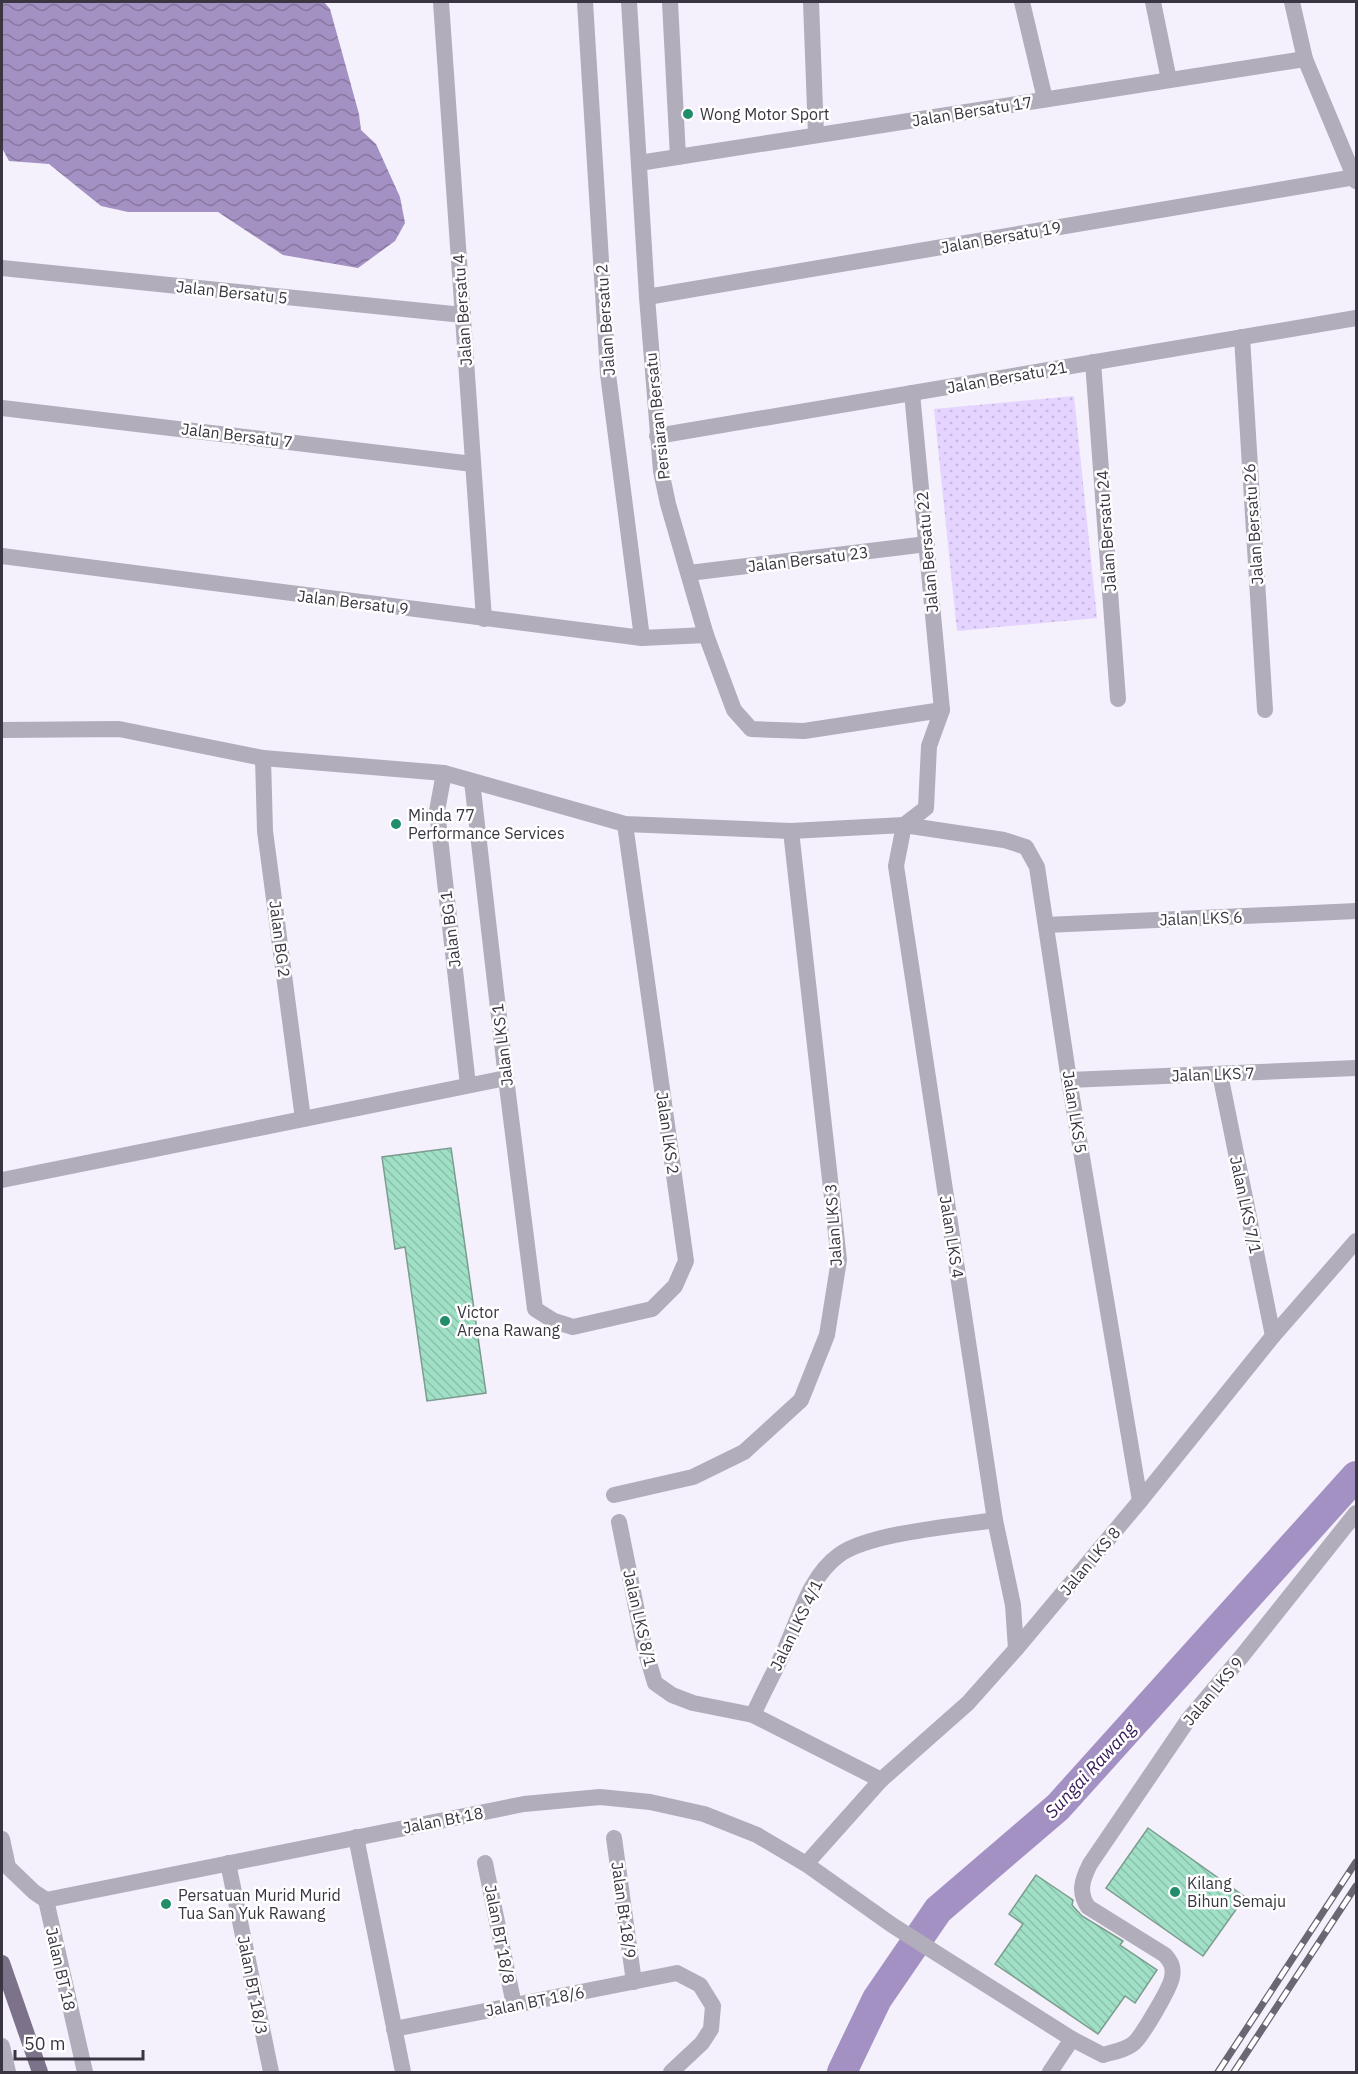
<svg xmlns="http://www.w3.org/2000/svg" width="1358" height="2074" viewBox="0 0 1358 2074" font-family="'IBM Plex Sans',sans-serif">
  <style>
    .park { fill: url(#park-dots) }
    .water { fill: url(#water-waves) }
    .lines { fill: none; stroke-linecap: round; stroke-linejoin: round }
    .river { stroke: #a491c3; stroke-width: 30 }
    .building { fill: url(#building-back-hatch); stroke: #7b9c8e; stroke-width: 1.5 }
    .minor { stroke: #b1adba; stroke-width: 16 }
    .tertiary { stroke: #b1adba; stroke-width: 16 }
    .primary { stroke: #7c738a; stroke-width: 16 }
    .rail-casing { stroke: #6b6672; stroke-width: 7 }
    .rail { stroke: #fff; stroke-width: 4.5; stroke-dasharray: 14; stroke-linecap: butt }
    .poi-dot { fill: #218d6b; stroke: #fff; stroke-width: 2 }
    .labels { text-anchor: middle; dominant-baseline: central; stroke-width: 5; stroke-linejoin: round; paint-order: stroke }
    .street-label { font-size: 16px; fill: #3a3541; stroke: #fff }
    .poi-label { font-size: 16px; fill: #3a3541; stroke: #fff; text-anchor: start }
    .water-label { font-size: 18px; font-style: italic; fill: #351854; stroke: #fff }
  </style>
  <defs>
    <pattern id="park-dots" width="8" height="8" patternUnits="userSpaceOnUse" patternTransform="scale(1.5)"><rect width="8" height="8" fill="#e4d4ff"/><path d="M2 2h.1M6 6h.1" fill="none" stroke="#c4b7dc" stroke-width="1.8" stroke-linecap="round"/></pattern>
    <pattern id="water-waves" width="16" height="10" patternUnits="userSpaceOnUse" patternTransform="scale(1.5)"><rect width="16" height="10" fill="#a491c3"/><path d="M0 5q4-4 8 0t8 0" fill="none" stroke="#8777a0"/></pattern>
    <pattern id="building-back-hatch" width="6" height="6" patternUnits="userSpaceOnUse" patternTransform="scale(1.5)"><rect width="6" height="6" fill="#a0e0c6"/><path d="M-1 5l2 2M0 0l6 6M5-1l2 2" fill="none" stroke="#8bc1ab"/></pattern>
  </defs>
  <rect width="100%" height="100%" fill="#f4f0fc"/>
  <path class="park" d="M1074 396 1097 618 957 631 934 409Z"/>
  <path class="water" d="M2 2H324L330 9 359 114 361 130 376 144 400 197 405 223 395 241 358 268 283 255 218 212H128L101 206 49 164 9 161 2 148Z"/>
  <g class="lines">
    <path class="river" d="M842 2072 877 1999 938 1910 1058 1807 1356 1476"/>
  </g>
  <g class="building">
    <path d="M451 1148 486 1393 427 1401 405 1247 395 1249 382 1157Z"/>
    <path d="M1148 1828 1245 1897 1203 1956 1106 1888Z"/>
    <path d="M1036 1875 1073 1900 1072 1905 1082 1916 1123 1941 1120 1945 1157 1970 1135 2003 1125 1996 1098 2034 995 1964 1023 1924 1009 1914Z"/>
  </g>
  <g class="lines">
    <g class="minor">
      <path d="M441 2 484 619"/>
      <path d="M585 2 608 374 642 638"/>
      <path d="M629 2 647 297 661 471 668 504 706 635 734 710 751 729 804 731 942 710"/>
      <path d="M670 2 678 157"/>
      <path d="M811 2 816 135"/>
      <path d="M1022 2 1045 99"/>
      <path d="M1153 2 1169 80"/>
      <path d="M1292 2 1305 59 1356 181"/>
      <path d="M639 163 1305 59"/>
      <path d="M2 268 463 315"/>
      <path d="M647 297 1355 177"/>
      <path d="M1242 337 1265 710"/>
      <path d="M1093 362 1118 699"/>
      <path d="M2 408 473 464"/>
      <path d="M657 436 1356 318"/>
      <path d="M2 556 642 638 706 635"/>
      <path d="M689 573 927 544"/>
      <path d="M2 730 119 729 263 758 444 773 625 824 791 831 904 825 1004 840 1026 847 1037 867 1069 1080 1140 1501"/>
      <path d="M263 758 265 831 303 1119"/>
      <path d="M444 773 437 811 468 1085"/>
      <path d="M472 781 506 1078 535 1309 554 1321 573 1327 652 1309 675 1286 686 1261 625 824"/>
      <path d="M904 825 896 866 995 1520 1013 1605 1016 1649"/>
      <path d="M904 825 926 808 929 746 942 710 912 393"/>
      <path d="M1046 925 1356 911"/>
      <path d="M1220 1074 1273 1336"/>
      <path d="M1069 1080 1356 1068"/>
      <path d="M2 1180 506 1078"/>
      <path d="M614 1495 693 1477 744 1452 801 1400 827 1335 839 1260 791 831"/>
      <path d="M619 1522 644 1646 655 1683 672 1695 693 1703 753 1715 881 1780"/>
      <path d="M753 1715C763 1693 775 1671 785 1649 800 1616 809 1577 839 1555 869 1533 956 1526 995 1520"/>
      <path d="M356 1837 403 2072"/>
      <path d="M614 1838 634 1982"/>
      <path d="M2 1839 8 1867 34 1892 46 1900 524 1804 600 1797 650 1802 704 1814 757 1835 806 1864 892 1925 944 1958 1072 2039 1103 2055C1113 2052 1126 2050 1134 2043 1142 2036 1171 1987 1172 1977 1174 1967 1171 1962 1165 1955L1088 1907C1078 1892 1082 1880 1090 1864L1188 1720 1242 1656 1356 1513"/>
      <path d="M228 1863 271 2072"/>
      <path d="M485 1863 514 2005"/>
      <path d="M806 1864 881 1780 968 1703 1016 1649 1140 1501 1273 1336 1356 1241"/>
      <path d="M46 1900 85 2072"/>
      <path d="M394 2029 677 1973 700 1985 713 2006 711 2029 702 2043 671 2072"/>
      <path d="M1050 2072 1072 2039"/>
    </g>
    <path class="tertiary" d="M2 2046 8 2072"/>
    <path class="primary" d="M2 1963 40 2072"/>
    <defs>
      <g id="rail">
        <path d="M1218 2072 1356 1862"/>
        <path d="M1234 2072 1356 1886"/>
      </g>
    </defs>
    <use href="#rail" class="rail-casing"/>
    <use href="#rail" class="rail"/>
  </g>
  <g class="poi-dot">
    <circle cx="688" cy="114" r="6"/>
    <circle cx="396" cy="824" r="6"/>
    <circle cx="445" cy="1321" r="6"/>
    <circle cx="1175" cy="1892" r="6"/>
    <circle cx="166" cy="1904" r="6"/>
  </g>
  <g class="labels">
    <g class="street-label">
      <text transform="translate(972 111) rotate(-9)">Jalan Bersatu 17</text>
      <text transform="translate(1001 237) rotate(-10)">Jalan Bersatu 19</text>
      <text transform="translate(232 292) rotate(6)">Jalan Bersatu 5</text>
      <text transform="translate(462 310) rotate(-94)">Jalan Bersatu 4</text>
      <text transform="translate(605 320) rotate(-94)">Jalan Bersatu 2</text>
      <text transform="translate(1007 377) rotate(-10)">Jalan Bersatu 21</text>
      <text transform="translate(657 416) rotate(-96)">Persiaran Bersatu</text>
      <text transform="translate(237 435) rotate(7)">Jalan Bersatu 7</text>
      <text transform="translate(1253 524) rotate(-94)">Jalan Bersatu 26</text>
      <text transform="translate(1106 531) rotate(-94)">Jalan Bersatu 24</text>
      <text transform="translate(927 552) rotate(-95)">Jalan Bersatu 22</text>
      <text transform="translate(808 559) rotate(-7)">Jalan Bersatu 23</text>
      <text transform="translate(353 602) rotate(7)">Jalan Bersatu 9</text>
      <text transform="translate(1201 918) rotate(-2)">Jalan LKS 6</text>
      <text transform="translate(450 929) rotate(-97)">Jalan BG 1</text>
      <text transform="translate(280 939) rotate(83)">Jalan BG 2</text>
      <text transform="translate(502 1045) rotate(-97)">Jalan LKS 1</text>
      <text transform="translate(1213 1074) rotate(-2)">Jalan LKS 7</text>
      <text transform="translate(1075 1112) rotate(81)">Jalan LKS 5</text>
      <text transform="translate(668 1133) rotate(82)">Jalan LKS 2</text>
      <text transform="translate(1246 1205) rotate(78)">Jalan LKS 7/1</text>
      <text transform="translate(833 1225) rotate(-94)">Jalan LKS 3</text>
      <text transform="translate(952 1237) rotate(81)">Jalan LKS 4</text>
      <text transform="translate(1090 1561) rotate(-50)">Jalan LKS 8</text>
      <text transform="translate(640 1618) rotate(77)">Jalan LKS 8/1</text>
      <text transform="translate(796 1625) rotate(-64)">Jalan LKS 4/1</text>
      <text transform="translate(1213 1691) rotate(-50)">Jalan LKS 9</text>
      <text transform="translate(443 1820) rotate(-11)">Jalan Bt 18</text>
      <text transform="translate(624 1910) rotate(82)">Jalan Bt 18/9</text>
      <text transform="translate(500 1934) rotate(79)">Jalan BT 18/8</text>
      <text transform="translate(61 1969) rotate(77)">Jalan BT 18</text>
      <text transform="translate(253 1985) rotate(79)">Jalan BT 18/3</text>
      <text transform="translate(535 2001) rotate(-11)">Jalan BT 18/6</text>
    </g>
    <g class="poi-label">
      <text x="700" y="114">Wong Motor Sport</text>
      <text x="408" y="815">Minda 77<tspan x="408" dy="18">Performance Services</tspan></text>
      <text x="457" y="1312">Victor<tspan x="457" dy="18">Arena Rawang</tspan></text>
      <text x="1187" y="1883">Kilang<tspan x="1187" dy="18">Bihun Semaju</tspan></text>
      <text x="178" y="1895">Persatuan Murid Murid<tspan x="178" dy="18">Tua San Yuk Rawang</tspan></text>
    </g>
    <g class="water-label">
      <text transform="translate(1090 1770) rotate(-47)">Sungai Rawang</text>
    </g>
  </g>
  <rect width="1358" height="2074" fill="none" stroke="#3a3541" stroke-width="6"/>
  <path d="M15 2050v9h128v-9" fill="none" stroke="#3a3541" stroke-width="3"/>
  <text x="24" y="2050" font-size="18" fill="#3a3541" stroke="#ffffff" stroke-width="4.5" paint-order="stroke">50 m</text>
</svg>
